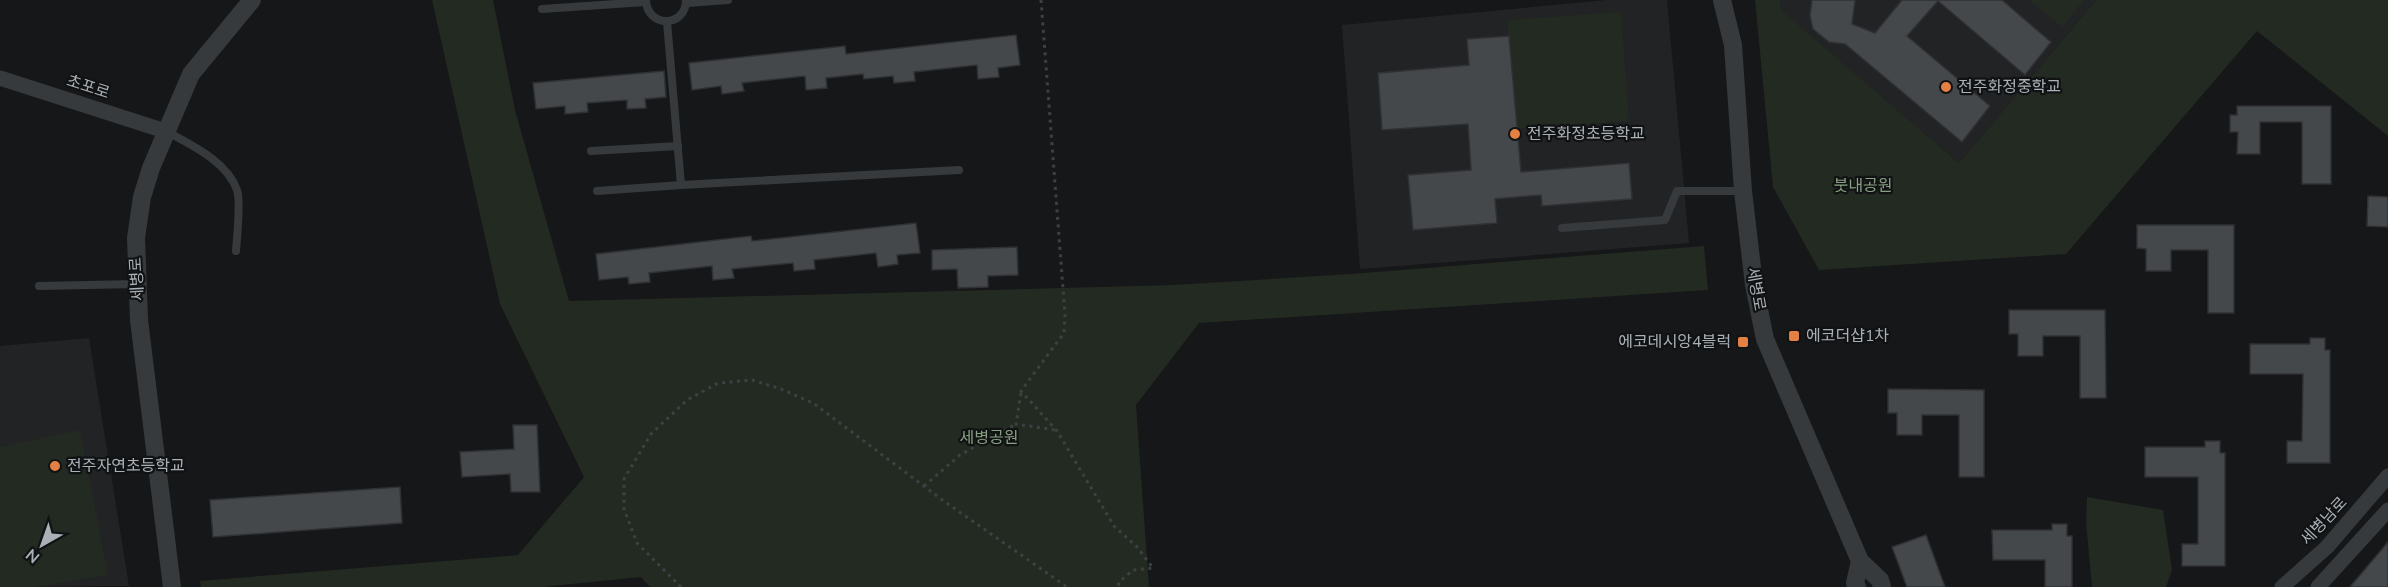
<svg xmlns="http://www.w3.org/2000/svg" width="2388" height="587" viewBox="0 0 2388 587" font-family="'Nunito Sans','Noto Sans KR',sans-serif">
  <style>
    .built { fill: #222325 }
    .green { fill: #232a22 }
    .building { fill: #45484b; stroke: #303134; stroke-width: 1.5 }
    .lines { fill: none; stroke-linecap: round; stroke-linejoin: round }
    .path { stroke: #3d4143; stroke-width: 3; stroke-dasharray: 3 4.5; stroke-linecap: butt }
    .service { stroke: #373a3c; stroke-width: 8 }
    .minor { stroke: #373a3c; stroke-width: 15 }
    .tertiary { stroke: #373a3c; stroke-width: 18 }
    .poi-dot { fill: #e28143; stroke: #111213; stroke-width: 2 }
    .labels { text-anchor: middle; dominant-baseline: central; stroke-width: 4.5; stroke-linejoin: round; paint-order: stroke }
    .street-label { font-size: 16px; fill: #a9b1b7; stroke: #111213 }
    .poi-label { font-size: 16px; fill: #a9b1b7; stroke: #111213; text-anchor: start }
    .park-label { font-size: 16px; fill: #88a082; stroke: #111213 }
  </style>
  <rect width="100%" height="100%" fill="#161718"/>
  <g class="built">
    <path d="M1607 0H1667L1689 243 1360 269 1342 25Z"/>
    <path d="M1780 0H2096L1959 163 1780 10Z"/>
    <path d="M89 338 129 586 0 587V346Z"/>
  </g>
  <g class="green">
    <path d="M432 0H493L515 110 569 301 1174 285 1351 274 1704 246 1708 290 1199 323 1136 405 1149 587H650L641 577 542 587H201L200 581 518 555 584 477 500 304Z"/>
    <path d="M1755 0H1780L1781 10 1959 163 2096 0H2388V136L2257 31 2066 254 1819 270 1773 187Z"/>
    <path d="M2029 0H2084L2062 27Z"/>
    <path d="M1621 12 1629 121 1515 129 1507 20Z"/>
    <path d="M80 430 108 575 35 587H0V447Z"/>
    <path d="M2087 497 2163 510 2172 570 2166 587H2092L2086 523Z"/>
  </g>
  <g class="building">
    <path d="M1812 0H1855L1852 24 1875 33 1902 0H2002L2051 42 2025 75 1938 1 1907 36 1990 106 1962 142 1845 44 1829 42 1813 29 1810 16Z"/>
    <path d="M1016 35 1020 65 998 68 999 77 978 79 977 65 914 72 915 81 894 83 893 76 864 79 863 74 826 78 827 88 806 90 805 76 742 83 744 91 722 94 721 86 692 90 689 63 845 46 846 54Z"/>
    <path d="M1509 36 1521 172 1629 163 1632 199 1542 206 1541 195 1495 199 1497 223 1413 230 1408 175 1471 170 1468 124 1382 130 1378 73 1469 65 1467 39Z"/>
    <path d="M664 71 666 97 645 99 646 108 627 109V100L587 103 588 112 565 114V106L536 109 533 83Z"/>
    <path d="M2237 106H2331V184H2302V122H2260V154H2237L2238 132H2230V115H2237Z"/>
    <path d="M2368 196 2388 197V227L2367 226Z"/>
    <path d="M916 223 920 253 897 255 898 264 878 267 876 253 814 260 815 269 794 271 793 263 732 269 734 278 713 280 712 266 649 273 650 282 629 284 628 277 599 280 596 254 751 236 752 241Z"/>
    <path d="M2137 225H2234V313H2208V250H2171V271H2146V249L2137 248Z"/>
    <path d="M1017 247 1018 275 988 276V287L958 288 957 269 932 270V250Z"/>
    <path d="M2009 310H2105L2106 398H2080V336H2043V356H2018V334H2009Z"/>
    <path d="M2310 338H2325V350H2330V463H2287V441H2302L2303 374H2250V344H2310Z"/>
    <path d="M1888 389 1984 390V477H1959V415H1922V435H1897V413H1888Z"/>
    <path d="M513 425H537L540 492H511L510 474 462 477 460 452 514 449Z"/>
    <path d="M2205 441H2220V453H2225V566H2182V544H2198V477H2145V447H2205Z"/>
    <path d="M400 487 402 523 213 537 210 500Z"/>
    <path d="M2052 524H2067V536H2072V587H2045V560H1993L1992 530H2052Z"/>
    <path d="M1926 535 1945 587H1907L1892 547Z"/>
    <path d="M2388 542V587H2350Z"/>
  </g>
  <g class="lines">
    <g class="path">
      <path d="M1041 0 1065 315 1064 333 1021 391 1057 431 1114 526 1137 547 1153 568 1133 570 1119 582 1118 587"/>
      <path d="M1021 393 1016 424 1055 430"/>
      <path d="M924 486 960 455 1016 424"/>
      <path d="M681 587 637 543 624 509V479L651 434 687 400 718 383 752 380 781 389 813 403 941 499 1067 587"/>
    </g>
    <g class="service">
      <path d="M646 0C647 28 686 28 686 0"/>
      <path d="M687 3 728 0"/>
      <path d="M542 9 645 2"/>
      <path d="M667 22 681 185 959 170"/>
      <path d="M166 131C191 145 227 161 237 190 241 201 237 237 236 251"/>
      <path d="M591 151 678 146"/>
      <path d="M597 191 681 185"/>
      <path d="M1562 228 1665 220 1677 191H1743"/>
      <path d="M39 286 137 284"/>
    </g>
    <g class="minor">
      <path d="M0 78 165 131"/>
      <path d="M2282 587 2327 547 2388 476"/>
      <path d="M2318 587 2388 510"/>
    </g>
    <g class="tertiary">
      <path d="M1722 0 1733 45 1743 191 1754 285 1765 339 1860 561 1880 580 1882 587"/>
      <path d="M172 587 139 320 136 238 142 197 151 168 191 74 252 0"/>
      <path d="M1857 587 1855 583 1860 561"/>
    </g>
  </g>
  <g class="poi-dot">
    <circle cx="1946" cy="87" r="6"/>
    <circle cx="1515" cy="134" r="6"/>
    <rect x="1788" y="330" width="12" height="12" rx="3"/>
    <rect x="1737" y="336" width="12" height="12" rx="3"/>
    <circle cx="55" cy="466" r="6"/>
  </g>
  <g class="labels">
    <g class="street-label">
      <text transform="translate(88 87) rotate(18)">초포로</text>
      <text transform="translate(137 279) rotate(-93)">세병로</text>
      <text transform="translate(1756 289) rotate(80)">세병로</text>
      <text transform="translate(2324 521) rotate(-47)">세병남로</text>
    </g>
    <g class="poi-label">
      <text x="1958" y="87">전주화정중학교</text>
      <text x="1527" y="134">전주화정초등학교</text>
      <text x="1806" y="336">에코더샵1차</text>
      <text x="1731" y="342" text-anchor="end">에코데시앙4블럭</text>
      <text x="67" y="466">전주자연초등학교</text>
    </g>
    <g class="park-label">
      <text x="1863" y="186">붓내공원</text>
      <text x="989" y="438">세병공원</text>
    </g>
  </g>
  <g transform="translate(42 545) rotate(220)" stroke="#111213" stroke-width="4.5" paint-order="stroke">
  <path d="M0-4.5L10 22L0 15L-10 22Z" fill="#a9b1b7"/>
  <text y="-9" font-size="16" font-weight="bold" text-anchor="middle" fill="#a9b1b7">N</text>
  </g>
</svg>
